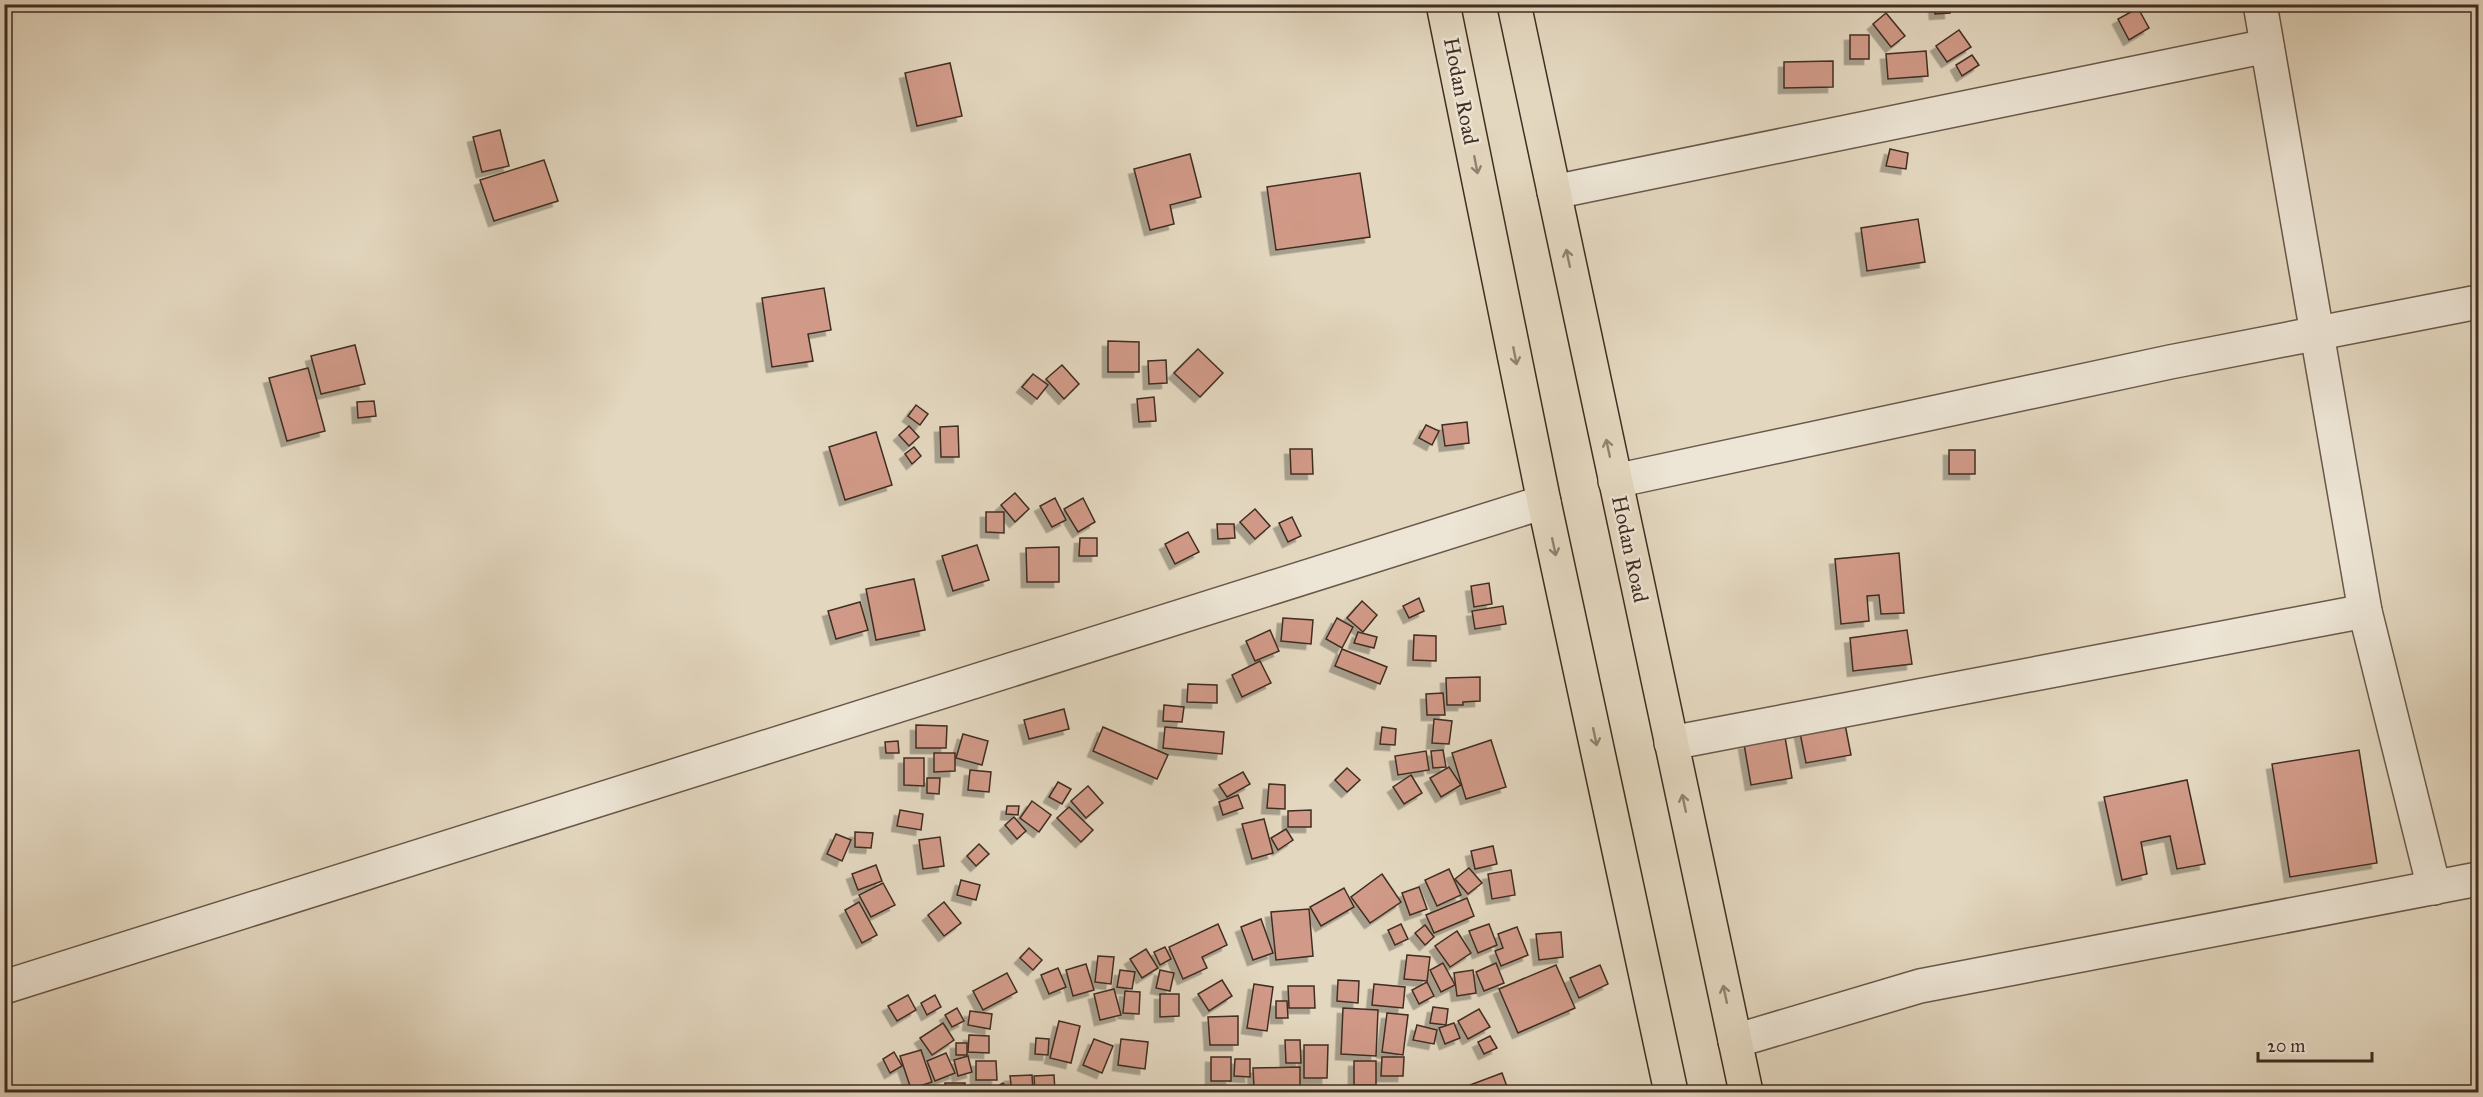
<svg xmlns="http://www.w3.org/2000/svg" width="2483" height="1097" viewBox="0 0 2483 1097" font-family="'IM FELL Great Primer',serif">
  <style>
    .building { fill: #d19a88; stroke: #412d22; stroke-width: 1.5; filter: url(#shadow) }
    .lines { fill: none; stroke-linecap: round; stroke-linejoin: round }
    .minor-casing { stroke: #6a5849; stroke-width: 36 }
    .major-casing { stroke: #412d22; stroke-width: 36 }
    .minor { stroke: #ede5d5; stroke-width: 33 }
    .major { stroke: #e3d7bf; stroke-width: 33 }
    .oneway { stroke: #928270 }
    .labels { text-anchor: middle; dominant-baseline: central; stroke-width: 5; stroke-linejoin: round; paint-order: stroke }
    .street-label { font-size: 21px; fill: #412d22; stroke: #ede5d5 }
  </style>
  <defs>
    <filter id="shadow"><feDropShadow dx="-5.5" dy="5.5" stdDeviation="0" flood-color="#0004"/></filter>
  </defs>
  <rect width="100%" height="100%" fill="#e3d7bf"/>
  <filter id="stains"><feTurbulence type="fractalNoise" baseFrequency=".00333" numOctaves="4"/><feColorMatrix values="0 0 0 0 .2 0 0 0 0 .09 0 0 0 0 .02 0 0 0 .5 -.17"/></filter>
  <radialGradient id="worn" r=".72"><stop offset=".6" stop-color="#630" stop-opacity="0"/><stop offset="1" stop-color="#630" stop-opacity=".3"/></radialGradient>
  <g class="building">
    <path d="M1934 4H1949L1950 13 1935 14Z"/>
    <path d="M2138 8 2149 28 2129 40 2118 19Z"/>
    <path d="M1886 13 1905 36 1891 47 1873 24Z"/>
    <path d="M1959 30 1971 47 1947 62 1936 46Z"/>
    <rect x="1850" y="35" width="19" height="24"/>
    <path d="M1926 51 1928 76 1888 79 1886 54Z"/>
    <path d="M1972 55 1979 65 1962 76 1956 65Z"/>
    <path d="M1833 61V87L1784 88V62Z"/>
    <path d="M950 63 962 116 917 126 905 73Z"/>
    <path d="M500 130 509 166 482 172 473 137Z"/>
    <path d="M1890 149 1908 153 1906 169 1886 166Z"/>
    <path d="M1190 154 1201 197 1170 205 1174 224 1150 230 1134 169Z"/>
    <path d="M544 160 558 201 494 221 480 180Z"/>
    <path d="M1360 173 1370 237 1276 250 1267 187Z"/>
    <path d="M1918 219 1925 262 1867 271 1861 228Z"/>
    <path d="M824 288 831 330 808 334 813 361 772 367 762 298Z"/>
    <path d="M1108 341 1139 342V372H1108Z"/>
    <path d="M355 345 365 384 321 394 311 356Z"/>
    <path d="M1198 349 1223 373 1200 397 1174 373Z"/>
    <path d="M1166 360 1167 383 1149 384 1148 361Z"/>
    <path d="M1062 365 1079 384 1064 399 1046 379Z"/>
    <path d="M308 368 325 431 287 441 269 378Z"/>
    <path d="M1033 374 1048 385 1037 399 1022 387Z"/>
    <path d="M1154 397 1156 421 1139 422 1137 399Z"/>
    <path d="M374 401 376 416 358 418 357 402Z"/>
    <path d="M916 405 928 414 920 425 908 416Z"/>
    <path d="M1467 422 1469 443 1445 446 1442 425Z"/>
    <path d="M1426 425 1439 431 1432 445 1419 438Z"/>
    <path d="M909 426 919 437 909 446 899 435Z"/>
    <path d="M958 426 959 457H941L940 427Z"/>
    <path d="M876 432 892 485 845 500 829 447Z"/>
    <path d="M914 447 921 456 912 464 905 454Z"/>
    <path d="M1290 449H1312L1313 474H1291Z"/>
    <rect x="1949" y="450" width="26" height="24"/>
    <path d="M1015 493 1029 509 1015 522 1001 505Z"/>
    <path d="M1055 498 1066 520 1052 527 1040 506Z"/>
    <path d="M1083 498 1095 522 1078 532 1064 509Z"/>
    <path d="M1255 509 1270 526 1255 539 1240 522Z"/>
    <path d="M986 512H1004V533L986 532Z"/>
    <path d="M1292 517 1301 536 1288 542 1279 523Z"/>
    <path d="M1217 524H1234L1235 538 1218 539Z"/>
    <path d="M1188 532 1199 552 1175 564 1165 544Z"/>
    <path d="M1080 538H1097V556H1079Z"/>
    <path d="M977 545 989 580 953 591 942 556Z"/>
    <path d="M1059 547V582H1027L1026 548Z"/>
    <path d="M1899 553 1904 613 1881 614 1879 595 1867 596 1869 621 1841 624 1835 559Z"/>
    <path d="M914 579 925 630 876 640 866 589Z"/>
    <path d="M1489 583 1492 604 1474 607 1471 586Z"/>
    <path d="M1419 598 1424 611 1409 618 1403 606Z"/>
    <path d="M1362 601 1377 615 1363 632 1347 618Z"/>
    <path d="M860 602 868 630 836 639 828 611Z"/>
    <path d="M1503 606 1506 624 1475 629 1472 611Z"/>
    <path d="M1283 618 1313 620 1311 644 1281 641Z"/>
    <path d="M1337 618 1353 627 1342 648 1326 639Z"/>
    <path d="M1270 630 1279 651 1255 661 1246 641Z"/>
    <path d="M1907 630 1912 664 1853 671 1850 638Z"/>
    <path d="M1358 632 1377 637 1374 648 1354 643Z"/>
    <path d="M1414 635 1436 636V661L1413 660Z"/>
    <path d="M1342 649 1387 667 1380 684 1335 666Z"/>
    <path d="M1260 661 1271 683 1242 697 1232 675Z"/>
    <path d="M1480 677V701L1463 702V705H1447L1446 678Z"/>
    <path d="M1188 684 1217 685V703L1187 702Z"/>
    <path d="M1443 693 1445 715H1427L1426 694Z"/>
    <path d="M1164 705 1184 707 1182 722 1163 721Z"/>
    <path d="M1064 709 1069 729 1029 739 1024 720Z"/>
    <path d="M1434 719 1452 721 1449 744 1432 743Z"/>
    <path d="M1844 719 1851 755 1806 763 1799 728Z"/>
    <path d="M916 725 947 726 946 748H916Z"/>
    <path d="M1103 727 1168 755 1157 779 1093 751Z"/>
    <path d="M1165 727 1224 732 1222 754 1163 748Z"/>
    <path d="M1382 727 1396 729 1395 745 1380 744Z"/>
    <path d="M963 734 988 741 982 765 956 758Z"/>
    <path d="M1785 737 1792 778 1751 785 1744 744Z"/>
    <path d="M1491 740 1506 787 1466 799 1452 753Z"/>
    <path d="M898 741 899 753H886L885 742Z"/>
    <path d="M1443 750 1446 767 1433 768 1431 751Z"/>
    <path d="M2359 750 2377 863 2290 877 2272 764Z"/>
    <path d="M1426 751 1429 770 1398 775 1395 756Z"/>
    <path d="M934 753H955V771L934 772Z"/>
    <path d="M904 758H924V786L904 785Z"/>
    <path d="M1449 767 1461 785 1441 797 1430 778Z"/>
    <path d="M1347 768 1360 780 1347 792 1335 780Z"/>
    <path d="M970 770 991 772 989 792 968 790Z"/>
    <path d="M1243 772 1250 784 1227 797 1219 785Z"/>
    <path d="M1411 775 1422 793 1404 804 1393 787Z"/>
    <path d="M927 778H940L939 794 927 793Z"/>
    <path d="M2187 780 2205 864 2177 869 2170 836 2141 842 2147 874 2122 880 2104 797Z"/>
    <path d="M1058 782 1071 789 1062 804 1049 797Z"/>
    <path d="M1269 784 1285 785V809L1267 808Z"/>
    <path d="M1088 786 1103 803 1086 818 1071 801Z"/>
    <path d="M1238 795 1243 808 1223 815 1219 802Z"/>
    <path d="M1032 801 1051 815 1039 832 1020 818Z"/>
    <path d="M1007 806H1019L1018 815 1006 814Z"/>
    <path d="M1069 807 1093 830 1081 842 1057 818Z"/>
    <path d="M900 810 923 814 921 830 897 826Z"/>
    <path d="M1311 810V827H1288V811Z"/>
    <path d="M1014 817 1026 831 1017 839 1005 825Z"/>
    <path d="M1264 819 1273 853 1252 859 1242 824Z"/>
    <path d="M1286 829 1293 840 1278 850 1271 838Z"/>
    <path d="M855 832 873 833 871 848 855 847Z"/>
    <path d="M836 834 851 840 842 861 827 854Z"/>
    <path d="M940 837 944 866 923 869 919 840Z"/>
    <path d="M979 844 989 854 976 866 967 856Z"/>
    <path d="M1493 846 1497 864 1475 869 1471 851Z"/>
    <path d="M876 865 882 881 858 890 852 874Z"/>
    <path d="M1469 868 1482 883 1468 894 1455 879Z"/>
    <path d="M1449 869 1461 895 1437 906 1425 880Z"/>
    <path d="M1511 870 1515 895 1492 899 1488 874Z"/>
    <path d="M1382 874 1401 902 1370 923 1351 897Z"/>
    <path d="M961 880 980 885 976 900 957 895Z"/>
    <path d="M883 883 895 905 871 917 859 895Z"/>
    <path d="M1419 887 1427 909 1410 915 1402 893Z"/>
    <path d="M1344 888 1354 907 1321 926 1310 907Z"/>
    <path d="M1467 898 1474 916 1434 933 1426 915Z"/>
    <path d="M859 902 877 935 862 943 845 910Z"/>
    <path d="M944 902 961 923 944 936 928 915Z"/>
    <path d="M1309 909 1313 956 1276 960 1271 912Z"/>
    <path d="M1261 919 1273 953 1253 960 1241 927Z"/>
    <path d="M1218 924 1227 945 1202 957 1207 968 1183 979 1169 947Z"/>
    <path d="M1401 924 1408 939 1395 945 1388 930Z"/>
    <path d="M1489 924 1497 945 1478 953 1469 931Z"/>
    <path d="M1425 925 1434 937 1425 945 1415 933Z"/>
    <path d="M1517 927 1528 955 1501 966 1495 951 1503 948 1498 934Z"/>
    <path d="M1457 931 1471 953 1450 967 1435 946Z"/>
    <path d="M1561 932 1563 957 1539 960 1536 934Z"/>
    <path d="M1165 947 1171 959 1160 965 1154 952Z"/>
    <path d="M1029 948 1042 960 1033 970 1020 958Z"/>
    <path d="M1146 949 1158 968 1142 978 1130 959Z"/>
    <path d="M1407 955 1430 957 1427 981 1404 979Z"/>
    <path d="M1098 956 1114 957 1111 984 1095 982Z"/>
    <path d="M1443 963 1455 985 1441 992 1430 970Z"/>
    <path d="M1496 963 1504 983 1484 991 1476 972Z"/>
    <path d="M1086 964 1094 990 1073 996 1066 970Z"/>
    <path d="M1556 965 1575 1008 1518 1033 1499 989Z"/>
    <path d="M1600 965 1608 984 1579 998 1570 978Z"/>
    <path d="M1058 968 1066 987 1049 994 1041 975Z"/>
    <path d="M1120 970 1135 972 1132 989 1117 987Z"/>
    <path d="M1160 970 1174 973 1170 991 1156 988Z"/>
    <path d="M1473 970 1476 993 1457 996 1454 973Z"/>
    <path d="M1007 973 1017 992 983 1010 973 991Z"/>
    <path d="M1222 980 1232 996 1209 1011 1198 994Z"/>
    <path d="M1338 980 1359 981 1358 1003 1337 1001Z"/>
    <path d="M1427 982 1434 996 1419 1004 1412 990Z"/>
    <path d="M1254 984 1273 987 1267 1031 1247 1028Z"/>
    <path d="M1374 984 1405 987 1403 1008 1372 1005Z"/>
    <path d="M1288 986H1314L1315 1008H1289Z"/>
    <path d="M1114 989 1121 1015 1100 1020 1094 994Z"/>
    <path d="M1125 991 1140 992 1139 1014 1123 1013Z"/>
    <path d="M1160 994H1179V1016L1160 1017Z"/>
    <path d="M908 995 916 1010 897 1021 888 1006Z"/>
    <path d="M935 995 941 1007 927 1015 921 1003Z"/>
    <path d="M1276 1001H1287L1288 1018H1276Z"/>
    <path d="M1433 1007 1448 1009 1446 1025 1430 1023Z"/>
    <path d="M957 1008 964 1021 952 1027 945 1015Z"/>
    <path d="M1343 1008 1378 1010 1376 1056 1341 1054Z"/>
    <path d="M1479 1009 1490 1027 1468 1039 1458 1021Z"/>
    <path d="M970 1011 992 1014 990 1029 968 1025Z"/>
    <path d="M1387 1013 1408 1015 1403 1055 1382 1052Z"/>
    <path d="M1238 1016V1045H1210L1208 1017Z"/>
    <path d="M1059 1021 1080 1026 1071 1063 1050 1058Z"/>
    <path d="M943 1023 954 1040 932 1055 920 1038Z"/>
    <path d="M1454 1023 1460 1038 1445 1044 1439 1028Z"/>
    <path d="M1417 1025 1437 1030 1434 1044 1413 1040Z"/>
    <path d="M969 1035 989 1036V1053L968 1052Z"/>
    <path d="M1490 1036 1497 1048 1484 1054 1478 1042Z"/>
    <path d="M1036 1038 1049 1039 1048 1055 1035 1054Z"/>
    <path d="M1094 1039 1113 1046 1102 1073 1083 1065Z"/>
    <path d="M1121 1039 1148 1042 1145 1069 1118 1065Z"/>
    <path d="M1285 1040H1300L1301 1063H1286Z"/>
    <rect x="956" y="1043" width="11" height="12"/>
    <path d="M1304 1045H1328L1327 1078H1304Z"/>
    <path d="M921 1050 932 1082 911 1089 900 1056Z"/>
    <path d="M894 1052 902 1066 890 1073 883 1059Z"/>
    <path d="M946 1053 955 1073 935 1081 927 1061Z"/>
    <path d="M968 1056 972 1072 958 1076 954 1060Z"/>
    <rect x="1211" y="1057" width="20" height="24"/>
    <path d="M1382 1057H1404L1403 1076H1381Z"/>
    <path d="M1235 1059H1250V1077L1234 1076Z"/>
    <path d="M976 1061H996L997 1080H976Z"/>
    <rect x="1354" y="1061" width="22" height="24"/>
    <path d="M1300 1067V1088H1254L1253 1068Z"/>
    <path d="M1502 1073 1509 1092H1454L1462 1090V1088Z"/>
    <path d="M1032 1075 1033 1092H1012L1010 1076Z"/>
    <path d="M1054 1075 1055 1092H1035L1034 1076Z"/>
    <path d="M945 1083H965L964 1092H944Z"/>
    <path d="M1003 1083 1010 1092H988Z"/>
    <rect x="1186" y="1087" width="32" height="5"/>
  </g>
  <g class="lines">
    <defs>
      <g id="minor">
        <path d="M2260 4 2365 611 2434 888"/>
        <path d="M1554 192 2267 46"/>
        <path d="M1615 481 2170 362 2478 302"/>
        <path d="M1671 743 2365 611"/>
        <path d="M4 987 1544 502"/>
        <path d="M1735 1041 1920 986 2478 879"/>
      </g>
      <g id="major">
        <path d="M1443 4 1544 502 1671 1092"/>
        <path d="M1514 4 1746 1092"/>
      </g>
    </defs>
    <use href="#minor" class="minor-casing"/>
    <use href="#major" class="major-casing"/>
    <use href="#minor" class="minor"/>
    <use href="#major" class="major"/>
  </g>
  <defs><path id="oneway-shaft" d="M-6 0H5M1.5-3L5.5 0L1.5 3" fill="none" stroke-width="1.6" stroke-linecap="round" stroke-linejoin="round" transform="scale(1.5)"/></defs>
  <g class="oneway">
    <use href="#oneway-shaft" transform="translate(1476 165) rotate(79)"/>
    <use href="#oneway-shaft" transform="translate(1568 258) rotate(-102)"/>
    <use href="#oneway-shaft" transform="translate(1515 356) rotate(79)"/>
    <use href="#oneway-shaft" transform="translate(1608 448) rotate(-102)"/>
    <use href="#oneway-shaft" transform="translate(1554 547) rotate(78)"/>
    <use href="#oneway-shaft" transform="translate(1595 737) rotate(78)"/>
    <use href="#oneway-shaft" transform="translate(1684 803) rotate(-102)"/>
    <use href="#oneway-shaft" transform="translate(1725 994) rotate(-102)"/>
  </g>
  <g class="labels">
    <g class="street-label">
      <text transform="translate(1461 91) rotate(79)">Hodan Road</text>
      <text transform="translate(1630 549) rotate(78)">Hodan Road</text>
    </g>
  </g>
  <rect width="2483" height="1097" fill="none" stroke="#e3d7bf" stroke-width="24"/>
  <rect x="6" y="6" width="2471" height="1085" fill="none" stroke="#412d22" stroke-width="3"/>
  <rect x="12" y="12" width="2459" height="1073" fill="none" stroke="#412d22" stroke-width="1.5"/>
  <path d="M2258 1052v9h114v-9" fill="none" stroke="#412d22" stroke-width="3"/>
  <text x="2267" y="1052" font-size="18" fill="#412d22" stroke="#ede5d5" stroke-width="4.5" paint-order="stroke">20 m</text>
  <rect width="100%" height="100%" filter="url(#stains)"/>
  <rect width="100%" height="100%" fill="url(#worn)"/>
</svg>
